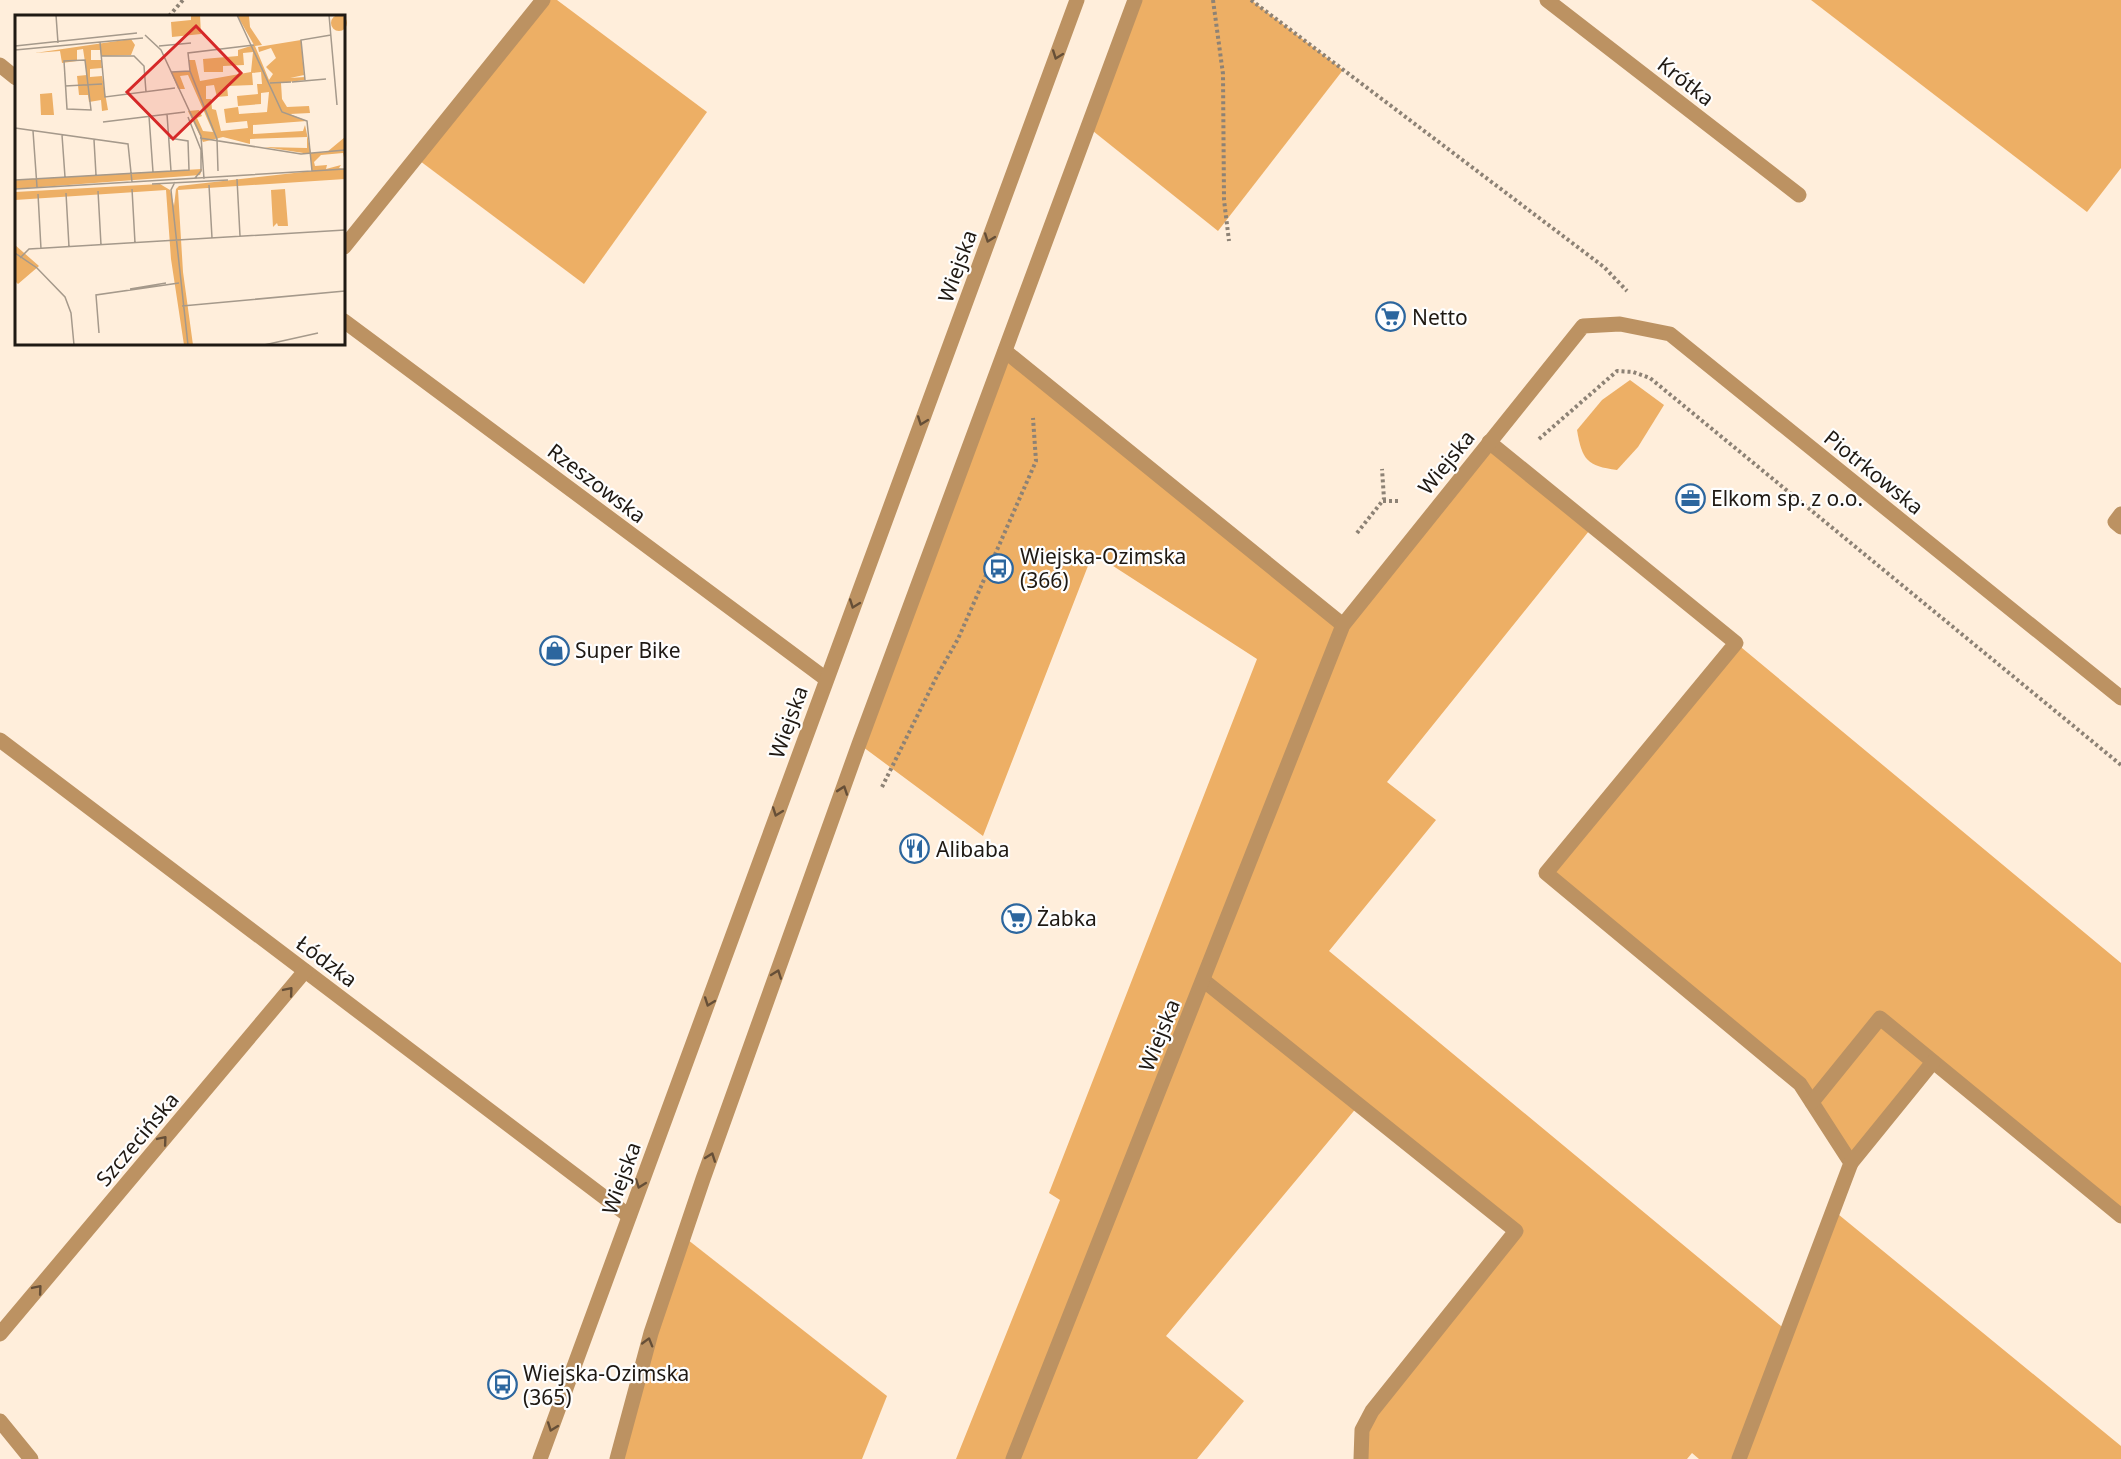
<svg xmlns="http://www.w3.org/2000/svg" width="2121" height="1459" viewBox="0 0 2121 1459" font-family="'Noto Sans',sans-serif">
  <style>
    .green { fill: #edaf65 }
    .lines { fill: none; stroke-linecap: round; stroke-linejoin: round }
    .path { stroke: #8d8275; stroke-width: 4; stroke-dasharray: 3 3; stroke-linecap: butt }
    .service { stroke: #bc9262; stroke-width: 15 }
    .minor { stroke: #bc9262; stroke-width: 15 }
    .tertiary { stroke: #bc9262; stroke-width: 15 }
    .oneway { stroke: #664f37 }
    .labels { text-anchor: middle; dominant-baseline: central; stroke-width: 4.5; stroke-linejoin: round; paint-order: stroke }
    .street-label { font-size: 21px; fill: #1f1913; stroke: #fefefe }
    .poi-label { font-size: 21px; fill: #1f1913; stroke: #fefefe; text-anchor: start }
    .inset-road { fill: none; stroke: #a5998b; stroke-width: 1.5 }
    .view { fill: #d62828; fill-opacity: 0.15; stroke: #d62828; stroke-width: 3 }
    .inset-edge { fill: none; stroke: #1f1913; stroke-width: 3 }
  </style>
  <rect width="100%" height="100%" fill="#ffeedb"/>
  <g class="green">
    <path d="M543 0H557L707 112 584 284 416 158Z"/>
    <path d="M1135 0H1251L1343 70 1218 231 1088 127Z"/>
    <path d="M1811 0H2121V168L2087 212Z"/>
    <path d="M1005 351 1343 625 1489 442 1593 526 1387 782 1436 820 1329 951 1787 1331 1833 1210 2121 1446V1459H1699L1692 1453 1687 1459H1361L1362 1430 1515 1231 1358 1106 1166 1336 1244 1401 1197 1459H956L1060 1200 1049 1193 1257 659 1093 553 983 836 859 744Z"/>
    <path d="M1630 380 1664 405 1638 447 1617 470C1587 466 1582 460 1577 430L1602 400Z"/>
    <path d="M1736 643 2121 963V1216L1933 1062 1851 1163 1812 1102 1546 873Z"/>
    <path d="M683 1236 887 1396 862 1459H617Z"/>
  </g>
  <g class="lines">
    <g class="path">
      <path d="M1213 0 1223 74 1224 200 1229 241"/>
      <path d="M1251 0 1604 267 1627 291"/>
      <path d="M169 16 183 0"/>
      <path d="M1539 439 1617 371 1633 372 1650 378 2121 765"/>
      <path d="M1383 501H1399"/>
      <path d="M1357 533 1384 499 1382 469"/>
      <path d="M882 787 937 676 958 639 1036 461 1033 418"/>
    </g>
    <g class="service">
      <path d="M1489 442 1736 643 1546 873 1800 1084 1851 1163 1739 1459"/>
      <path d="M2121 514 2115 522 2121 527"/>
      <path d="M1203 980 1516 1231 1372 1411 1362 1430 1361 1459"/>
      <path d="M1812 1102 1880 1018 2121 1216"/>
      <path d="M1851 1163 1933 1062"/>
    </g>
    <g class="minor">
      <path d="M1547 0 1799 195"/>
      <path d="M0 65 16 78"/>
      <path d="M344 247 543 0"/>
      <path d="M344 321 826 679"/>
      <path d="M1005 351 1343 625"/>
      <path d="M0 740 629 1216"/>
      <path d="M0 1334 305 971"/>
      <path d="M0 1421 31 1459"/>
      <path d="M1013 1459 1343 625 1583 326 1620 324 1670 334 2121 698"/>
    </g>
    <g class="tertiary">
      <path d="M540 1459 1077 0"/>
      <path d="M617 1459 651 1333 703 1179 859 744 1135 0"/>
    </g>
  </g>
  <defs><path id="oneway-chevron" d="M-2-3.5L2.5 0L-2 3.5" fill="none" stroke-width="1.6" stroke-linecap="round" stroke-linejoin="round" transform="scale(1.5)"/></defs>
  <g class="oneway">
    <use href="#oneway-chevron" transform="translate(1057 55) rotate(110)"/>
    <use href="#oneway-chevron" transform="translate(989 238) rotate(110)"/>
    <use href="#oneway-chevron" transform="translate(922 421) rotate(110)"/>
    <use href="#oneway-chevron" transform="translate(854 604) rotate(110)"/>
    <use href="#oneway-chevron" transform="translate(843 790) rotate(-71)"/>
    <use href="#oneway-chevron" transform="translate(777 812) rotate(110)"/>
    <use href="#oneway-chevron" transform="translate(777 974) rotate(-70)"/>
    <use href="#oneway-chevron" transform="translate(289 991) rotate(-50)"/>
    <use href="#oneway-chevron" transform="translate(709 1002) rotate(110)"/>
    <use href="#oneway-chevron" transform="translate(163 1140) rotate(-50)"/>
    <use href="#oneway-chevron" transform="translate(711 1157) rotate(-70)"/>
    <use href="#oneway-chevron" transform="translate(640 1184) rotate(110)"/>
    <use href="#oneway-chevron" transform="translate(38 1289) rotate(-50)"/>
    <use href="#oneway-chevron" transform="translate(648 1342) rotate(-74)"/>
    <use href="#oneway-chevron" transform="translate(552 1427) rotate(110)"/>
  </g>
  <defs>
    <symbol id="supermarket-ring" viewBox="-11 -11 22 22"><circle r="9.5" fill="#fefefe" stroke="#2c669e" stroke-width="1.5"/><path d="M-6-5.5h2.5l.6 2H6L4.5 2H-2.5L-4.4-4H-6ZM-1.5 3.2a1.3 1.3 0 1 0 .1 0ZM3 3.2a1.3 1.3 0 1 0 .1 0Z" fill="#2c669e"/></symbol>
    <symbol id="office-ring" viewBox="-11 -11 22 22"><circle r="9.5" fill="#fefefe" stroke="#2c669e" stroke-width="1.5"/><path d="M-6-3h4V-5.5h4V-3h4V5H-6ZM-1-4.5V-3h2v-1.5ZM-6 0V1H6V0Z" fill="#2c669e"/></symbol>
    <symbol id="bus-ring" viewBox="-11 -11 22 22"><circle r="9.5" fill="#fefefe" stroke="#2c669e" stroke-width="1.5"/><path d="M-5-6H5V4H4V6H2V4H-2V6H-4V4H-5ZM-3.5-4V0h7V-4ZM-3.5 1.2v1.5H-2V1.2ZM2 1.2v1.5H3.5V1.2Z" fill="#2c669e"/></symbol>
    <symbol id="shop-ring" viewBox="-11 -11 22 22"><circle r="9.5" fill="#fefefe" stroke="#2c669e" stroke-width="1.5"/><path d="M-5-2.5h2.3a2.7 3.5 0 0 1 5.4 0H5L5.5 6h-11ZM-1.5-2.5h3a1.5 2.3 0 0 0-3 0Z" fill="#2c669e"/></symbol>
    <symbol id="restaurant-ring" viewBox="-11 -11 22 22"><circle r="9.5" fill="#fefefe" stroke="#2c669e" stroke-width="1.5"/><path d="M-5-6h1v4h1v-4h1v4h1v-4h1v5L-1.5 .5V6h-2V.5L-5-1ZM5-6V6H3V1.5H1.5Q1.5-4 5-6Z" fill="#2c669e"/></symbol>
  </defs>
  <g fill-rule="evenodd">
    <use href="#supermarket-ring" x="1374" y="300" width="33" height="33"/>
    <use href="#office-ring" x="1674" y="482" width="33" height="33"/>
    <use href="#bus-ring" x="982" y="552" width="33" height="33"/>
    <use href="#shop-ring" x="538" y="634" width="33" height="33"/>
    <use href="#restaurant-ring" x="898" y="832" width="33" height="33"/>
    <use href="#supermarket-ring" x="1000" y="902" width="33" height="33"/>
    <use href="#bus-ring" x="486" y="1368" width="33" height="33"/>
  </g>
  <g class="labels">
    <g class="street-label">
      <text transform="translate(1686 81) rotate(38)">Krótka</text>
      <text transform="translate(957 266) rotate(-70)">Wiejska</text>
      <text transform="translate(1446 462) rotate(-51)">Wiejska</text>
      <text transform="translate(1874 472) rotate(39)">Piotrkowska</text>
      <text transform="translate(597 483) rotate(37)">Rzeszowska</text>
      <text transform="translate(788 722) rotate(-70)">Wiejska</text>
      <text transform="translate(327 961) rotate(37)">Łódzka</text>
      <text transform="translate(1159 1035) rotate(-68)">Wiejska</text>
      <text transform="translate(137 1139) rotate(-50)">Szczecińska</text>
      <text transform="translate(621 1178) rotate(-70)">Wiejska</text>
    </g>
    <g class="poi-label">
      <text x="1412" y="317">Netto</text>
      <text x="1711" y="498">Elkom sp. z o.o.</text>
      <text x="1020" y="556">Wiejska-Ozimska<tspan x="1020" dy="24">(366)</tspan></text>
      <text x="575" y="650">Super Bike</text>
      <text x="936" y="849">Alibaba</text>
      <text x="1037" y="918">Żabka</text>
      <text x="523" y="1373">Wiejska-Ozimska<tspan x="523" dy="24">(365)</tspan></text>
    </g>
  </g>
  <g transform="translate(15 15)">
    <rect width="330" height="330" fill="#ffeedb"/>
    <path d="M316 8a8 8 0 1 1 16 0a8 8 0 1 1-16 0ZM176 0H185L186 19 157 22 156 7 176 5ZM222 0H237L234 1 235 12 247 30 240 31 254 65 258 59 251 52 261 43 256 33 244 37 243 32 286 25 289 60 275 63 290 62V65L266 68 267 84 272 92 294 91 295 98 275 99 292 106 238 110V119L288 116 290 110 296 138 312 137 330 122V147L328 138 306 140 299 147 300 151 312 150 311 154 326 150 324 153 330 154V164L163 175 168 257 178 330H169L156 244 151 175 0 185V177L145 169 155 175 159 191 161 174 164 171 297 156 295 139 249 132 292 133V122L235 124V129L208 122 188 127 173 96 184 95 187 101 182 103 188 116 198 117 173 60 165 61 170 74H163L156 57 175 56 174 45H180L185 66 236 57 238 37 228 38 229 50 208 51V57H189L188 44 223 41V35L239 30ZM246 57 247 69H242L243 79 222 81 223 91 246 89V78L254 77 252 97 224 99 223 92 209 94 211 108 232 106 233 113 206 116 201 95 197 94 196 84H191V71L199 70 202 82 213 81 212 71 238 70 237 58ZM116 24 120 30 116 40 86 41 85 35H76V45H86L87 53 75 54V62L87 61 93 95 87 96 86 85 74 87 73 80H64L62 61 72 60 68 34 62 35V46L47 48 45 36 20 38ZM37 78 39 100H26L25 79ZM187 154 185 160 0 174V165ZM270 174 273 211H263L262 208 258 212 256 175ZM0 230 24 251 3 269 0 266Z" fill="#edaf65" fill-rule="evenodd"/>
    <path class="inset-road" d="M41 0 43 28M222 0 267 97 292 106 297 156M314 0 322 90M130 20 146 35 186 121 189 164M85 27 90 82 160 73M0 31 122 18M144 31 176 28M0 35 128 23M86 41H119L129 51 131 77M70 45 76 95 52 94 49 46ZM156 57 175 56M290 65 286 25 316 20M277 67 311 64M255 68 276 67M50 71 87 69M152 99 156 156M134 101 138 157M173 102 186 135V156L180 163M88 107 170 97M0 113 113 129 117 167M18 116 22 172M47 120 50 162M185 123 286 139 330 135M79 125 81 160M203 156 202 124 175 56 173 38 239 30M222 164 225 221M0 165 174 155 173 126 154 123M160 167 156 175 173 330M137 169 213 165M194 170 197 223M0 174 330 154M117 174 120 228M83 176 86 230M51 178 54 232M23 179 26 234M0 238 22 253 50 282 56 298 59 330M5 243 14 234 330 215M115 274 151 268M167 291 330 276M84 318 81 280 164 268M249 330 303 318"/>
    <path class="view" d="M181 11 226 58 158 124 112 77Z"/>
    <rect width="330" height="330" class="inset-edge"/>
  </g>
</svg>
